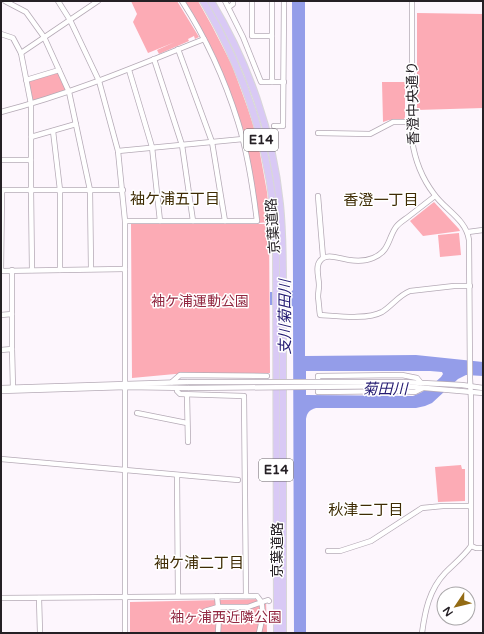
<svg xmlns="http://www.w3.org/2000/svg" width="484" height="634" viewBox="0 0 484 634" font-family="'Varela Round','Noto Sans JP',sans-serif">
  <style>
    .green { fill: #fcabb5 }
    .water { fill: #949de9; fill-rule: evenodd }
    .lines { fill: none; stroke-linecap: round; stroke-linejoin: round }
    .minor-casing { stroke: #b5aab6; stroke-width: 6 }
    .highway-casing { stroke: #d8d7d8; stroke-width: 8 }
    .minor { stroke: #fff; stroke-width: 4.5 }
    .highway { stroke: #d9c9f5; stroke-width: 6 }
    .minor-bridge-casing { stroke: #b5aab6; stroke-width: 6; stroke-linecap: butt }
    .minor-bridge { stroke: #fff; stroke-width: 4.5 }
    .labels { text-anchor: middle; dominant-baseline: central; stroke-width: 3; stroke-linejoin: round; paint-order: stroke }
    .shield { fill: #fff; stroke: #666366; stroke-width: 1 }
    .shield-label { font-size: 13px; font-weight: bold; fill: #252025 }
    .street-label { font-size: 14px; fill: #252025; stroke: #fff }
    .park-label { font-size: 14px; fill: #922841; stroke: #fff }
    .neighbourhood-label { font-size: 15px; fill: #3e2b03; stroke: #fff }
    .water-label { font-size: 15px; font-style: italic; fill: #231a71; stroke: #fff }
  </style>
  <rect width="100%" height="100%" fill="#fdf6fd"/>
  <g class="green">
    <path d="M131 1H177L199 37 195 39 194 36 188 39 189 41 159 54 157 50 175 42 148 53 133 22 137 14Z"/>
    <path d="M184 1H198L212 26 232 65 248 109 257 137 267 192 270 222 258 223 250 164 243 132 228 86 215 55Z"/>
    <path d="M417 13 483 14V108L417 110Z"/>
    <path d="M58 73 67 91 32 102 28 81Z"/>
    <path d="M382 82H405V117L404 119 389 120 383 122Z"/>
    <path d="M434 202 459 229 460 231 423 236 410 221Z"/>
    <path d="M131 224H269L270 373 175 374 132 378Z"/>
    <path d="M459 233 461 255 440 257 438 235Z"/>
    <path d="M461 465 462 469H465V501L438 502 435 467Z"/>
    <path d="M266 599 267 633H130V602Z"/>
  </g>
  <path class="water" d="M292 1H305V356L416 355 483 362V376L466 375 458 379 432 403 425 406 416 408H316C309 410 307 413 306 419V633H294L293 307 291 305H270V292H291L293 290ZM430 371 442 372 443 374 441 377C432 385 425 392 413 396L306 395V371Z"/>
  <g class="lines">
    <defs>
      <g id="minor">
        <path d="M5 1 26 12 44 37 69 92 90 190 91 269"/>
        <path d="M58 1 70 20 99 81 118 151 125 221V633"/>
        <path d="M225 1 243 37 261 82H284"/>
        <path d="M252 1V36H272"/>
        <path d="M412 1V140C415 161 421 177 434 194 445 210 466 219 469 240L470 378 471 400V546C464 556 454 564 445 573 429 590 425 611 422 633"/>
        <path d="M229 7 233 4V1"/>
        <path d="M1 34 13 38 21 53 31 104V190L32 270"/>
        <path d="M178 49 212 142 225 221"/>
        <path d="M21 53 98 1"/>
        <path d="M154 59 182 145 193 221"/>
        <path d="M129 70 152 147 160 221"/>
        <path d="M26 80 59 70"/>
        <path d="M272 82V1"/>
        <path d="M1 112C71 94 137 66 204 39"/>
        <path d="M274 126H283L284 1"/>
        <path d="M53 131 60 190V270"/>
        <path d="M318 133 370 134 393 122H412"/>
        <path d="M31 137 76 124"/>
        <path d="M118 151 243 139"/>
        <path d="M1 160H31"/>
        <path d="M1 190H123"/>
        <path d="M318 196 323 257"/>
        <path d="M435 196C426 203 417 210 408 217 404 220 399 223 396 227 388 238 390 251 373 258 366 261 356 261 349 260 340 259 326 252 320 261 315 267 319 278 319 285 319 289 318 293 318 297 319 303 319 309 320 315 337 316 367 320 382 312 392 306 399 295 410 291L454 286H470"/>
        <path d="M125 221H257C253 188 248 154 238 122 225 80 206 38 182 1"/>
        <path d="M468 232 483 230"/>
        <path d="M12 270V349L13 389"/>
        <path d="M1 271 125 269"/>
        <path d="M1 271 2 190"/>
        <path d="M1 315 12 314"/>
        <path d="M1 350 12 349"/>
        <path d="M172 382 180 375 267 376"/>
        <path d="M403 382 462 385 483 388"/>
        <path d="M421 383 417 378 402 375 318 376V392L399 391 415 392 423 388"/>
        <path d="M402 386 483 393"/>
        <path d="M1 388 188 382"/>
        <path d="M177 388V391L180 394 244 396 246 596"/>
        <path d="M1 391 126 387 189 388"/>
        <path d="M187 395 188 442"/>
        <path d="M137 413 187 423"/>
        <path d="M1 459 238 480"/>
        <path d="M177 475 178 596"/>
        <path d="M471 546 476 548H483"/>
        <path d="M328 551H340L371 541 422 508 443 506H470"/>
        <path d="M217 596 219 617 218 633"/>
        <path d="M1 598 257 596C258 598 260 599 261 602 264 609 261 625 259 633"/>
        <path d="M39 598 40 633"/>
        <path d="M205 611 218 607H248L268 600 269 601"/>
      </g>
      <g id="highway">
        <path d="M203 1C247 75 271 151 276 237L277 633"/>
        <path d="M211 1C248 62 273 133 280 204 283 233 283 261 283 290V633"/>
      </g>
    </defs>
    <use href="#minor" class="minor-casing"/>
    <use href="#highway" class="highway-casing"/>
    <use href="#minor" class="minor"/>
    <use href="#highway" class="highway"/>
    <defs>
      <g id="minor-bridge">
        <path d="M188 382H403"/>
        <path d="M189 388 402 386"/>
      </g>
    </defs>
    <use href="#minor-bridge" class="minor-bridge-casing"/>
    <use href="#minor-bridge" class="minor-bridge"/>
  </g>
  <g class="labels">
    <g class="shield">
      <rect x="244" y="129" width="34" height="22" rx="3"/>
      <rect x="259" y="459" width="34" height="22" rx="3"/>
    </g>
    <g class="shield-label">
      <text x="261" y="140">E14</text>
      <text x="276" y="470">E14</text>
    </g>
    <g class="street-label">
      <text transform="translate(413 103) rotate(-91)">香澄中央通り</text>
      <text transform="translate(273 226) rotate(-94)">京葉道路</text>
      <text transform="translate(277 550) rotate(-90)">京葉道路</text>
    </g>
    <g class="park-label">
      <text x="200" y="301">袖ケ浦運動公園</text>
      <text x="226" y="617">袖ヶ浦西近隣公園</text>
    </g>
    <g class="neighbourhood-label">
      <text x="175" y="199">袖ケ浦五丁目</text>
      <text x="381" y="200">香澄一丁目</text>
      <text x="366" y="510">秋津二丁目</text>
      <text x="199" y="563">袖ケ浦二丁目</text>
    </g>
    <g class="water-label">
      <text transform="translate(285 317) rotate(-90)">支川菊田川</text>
      <text x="385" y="389">菊田川</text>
    </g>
  </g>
  <rect width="484" height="634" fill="none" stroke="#252025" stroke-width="4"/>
  <g transform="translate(456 606) rotate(235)"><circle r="19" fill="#ffffff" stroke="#a8a6a8"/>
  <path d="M0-3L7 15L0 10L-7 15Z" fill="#936b14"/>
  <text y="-6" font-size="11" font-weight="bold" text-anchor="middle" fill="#252025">N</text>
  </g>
</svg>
